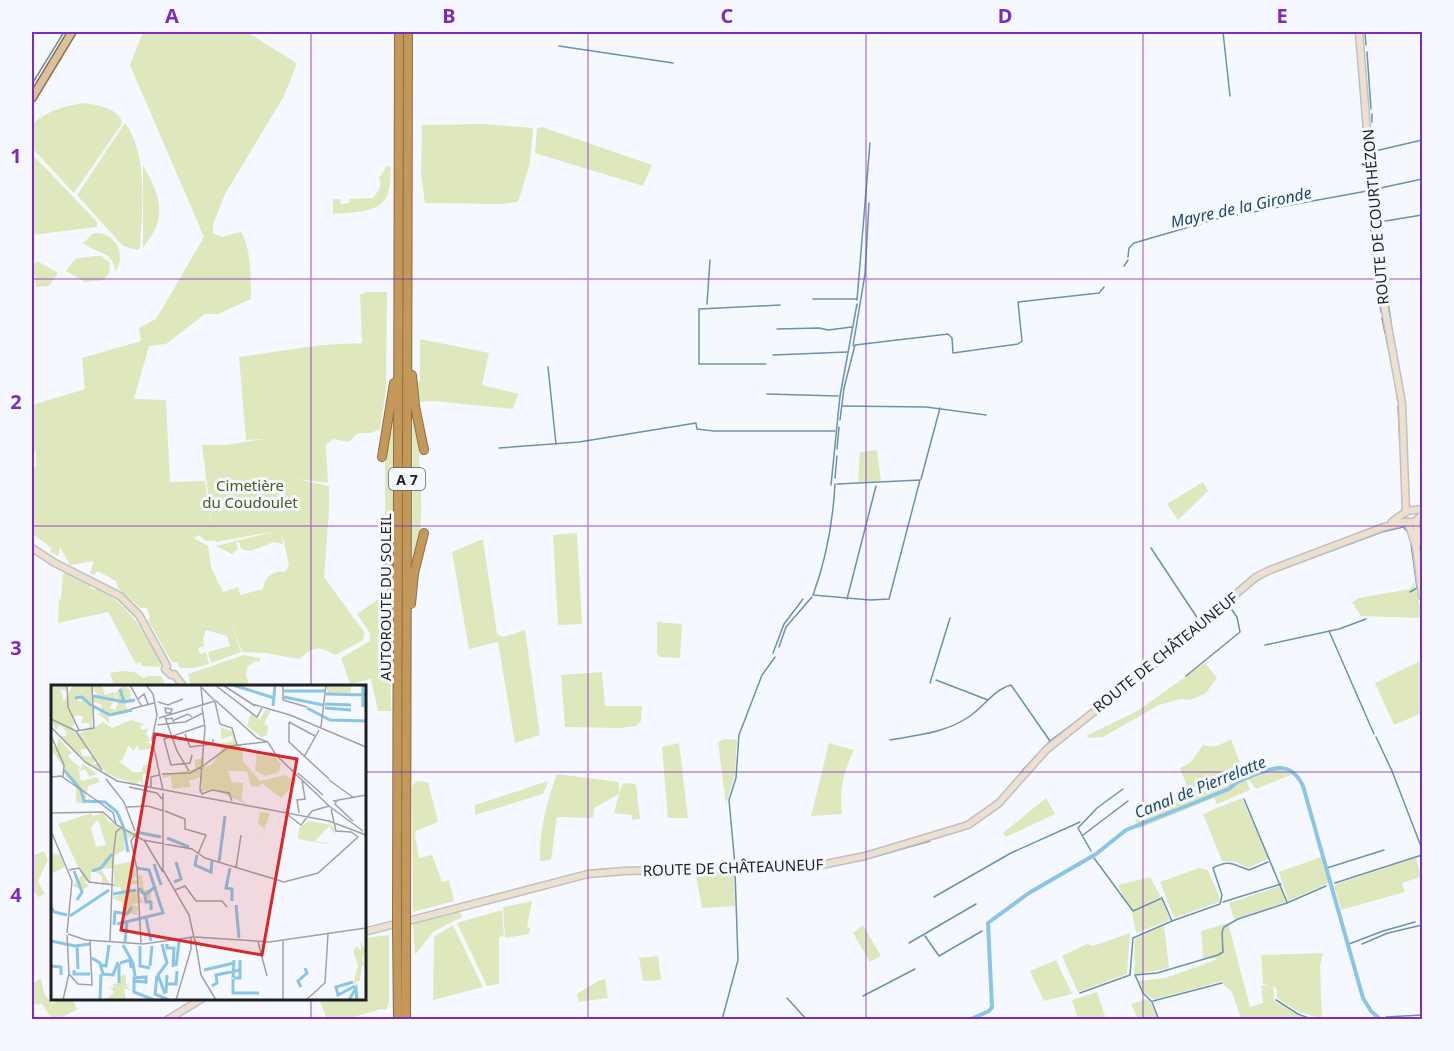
<svg xmlns="http://www.w3.org/2000/svg" width="1454" height="1051" viewBox="0 0 1454 1051" font-family="'Noto Sans',sans-serif">
  <style>
    .green { fill: #dfe8bc; fill-rule: evenodd }
    .lines { fill: none; stroke-linecap: round; stroke-linejoin: round }
    .stream { stroke: #6a93aa; stroke-width: 1.5 }
    .canal { stroke: #8bc5e5; stroke-width: 4 }
    .secondary-casing { stroke: #bec0c6; stroke-width: 9 }
    .primary-casing { stroke: #8a6e47; stroke-width: 10 }
    .highway-casing { stroke: #8a6e47; stroke-width: 10 }
    .secondary { stroke: #ede0ce; stroke-width: 6 }
    .primary { stroke: #dcc19d; stroke-width: 7 }
    .highway { stroke: #c4985b; stroke-width: 8 }
    .highway-bridge-casing { stroke: #8a6e47; stroke-width: 10; stroke-linecap: butt }
    .highway-bridge { stroke: #c4985b; stroke-width: 8 }
    .grid { fill: none; stroke: #7b2cbf; stroke-width: 1.5; stroke-opacity: 0.55 }
    .labels { text-anchor: middle; dominant-baseline: central; stroke-width: 6; stroke-linejoin: round; paint-order: stroke }
    .shield { fill: #f6f8ff; stroke: #5f6064; stroke-width: 1.5 }
    .shield-label { font-size: 14px; font-weight: bold; fill: #1e1f21 }
    .street-label { font-size: 15px; fill: #1e1f21; stroke: #f6f8ff }
    .park-label { font-size: 15px; fill: #4f581b; stroke: #f6f8ff }
    .water-label { font-size: 16px; font-style: italic; fill: #1c4b62; stroke: #f6f8ff }
    .inset-river { fill: none; stroke: #8bc5e5; stroke-width: 3 }
    .inset-road { fill: none; stroke: #a0a1a6; stroke-width: 1.5 }
    .view { fill: #d62828; fill-opacity: 0.15; stroke: #d62828; stroke-width: 3 }
    .inset-edge { fill: none; stroke: #1e1f21; stroke-width: 3 }
    .neatline { fill: none; stroke: #7b2cbf; stroke-width: 2 }
    .grid-label { font-size: 20px; text-anchor: middle; font-weight: bold; fill: #7b2cbf }
  </style>
  <rect width="100%" height="100%" fill="#f6f8ff"/>
  <g class="green">
    <path d="M143 32H247L295 62 296 66 284 96 225 194 213 224V233L222 237 241 232C251 247 251 280 251 299L218 314H205L166 344 149 346 134 399 166 400 170 482 205 481 212 526 202 445H225L264 439 246 440 239 357 322 345 362 343 360 295 366 292H387L386 391 380 429 371 433H358L349 442 333 439 326 445 328 483 297 479 329 486V512L324 577 364 632V637L362 641 335 655C317 645 314 647 299 659L265 653 242 652 231 620 241 652 211 663 208 652 230 646 227 636 206 630 203 638 204 646 198 648 200 654 206 652 209 664 193 668H180L177 662H173L170 659 148 620 150 617 147 608H140L118 588 116 581 98 571 93 575 90 573 94 561 70 565 60 547 58 556 50 552 52 548 35 536 32 537V469L36 466V451L32 452V405L85 389 82 358 141 341 139 328 156 319 204 237 130 65ZM276 531 216 546 232 554 238 549 236 543 239 542 241 549 251 551 274 542 283 544 282 532 289 566 285 572C273 569 264 578 263 589L240 595 238 587 223 592 211 567 208 546 194 538 199 535 206 541 215 540 216 542Z"/>
    <path d="M84 103C98 105 115 107 122 121L121 125 74 193 32 148V124C47 111 64 106 84 103Z"/>
    <path d="M125 123C149 157 142 208 140 248L137 250 123 246 77 195Z"/>
    <path d="M484 124 533 128 530 163 518 202 500 204 425 203 421 175 422 125Z"/>
    <path d="M542 127 652 165 643 186 535 153 537 128Z"/>
    <path d="M32 154 97 222V227L32 235Z"/>
    <path d="M143 165C160 196 169 217 143 247Z"/>
    <path d="M387 166 391 167C390 176 391 187 387 196 379 214 350 212 333 214V199H340L341 204 349 203 350 199 373 198C378 191 383 187 379 178Z"/>
    <path d="M94 233C116 232 127 255 115 272 114 251 97 254 83 243Z"/>
    <path d="M94 256H101L109 262 110 271 104 280 85 282 66 271 75 259Z"/>
    <path d="M37 261 58 273 49 286 36 287 33 265Z"/>
    <path d="M420 339 489 353 482 385 518 394 513 409 434 401 417 402 416 384 420 381Z"/>
    <path d="M413 409C420 451 423 494 420 536 419 550 414 565 412 578Z"/>
    <path d="M393 411V578H392L385 535V451Z"/>
    <path d="M877 450 881 481 858 482 860 452Z"/>
    <path d="M1203 482 1208 491 1178 520 1167 504Z"/>
    <path d="M577 533 582 624 558 625 553 535Z"/>
    <path d="M480 540H483L497 634 503 637 525 630 540 735 515 743 498 642 469 649 452 552Z"/>
    <path d="M65 573 90 585V588L95 590 96 588C123 600 136 620 151 645 155 652 160 659 161 667L141 666V662L137 663V666L108 612 58 623 59 600 61 598 63 574Z"/>
    <path d="M1414 582 1421 611 1419 618 1361 616 1352 602 1359 598 1410 589Z"/>
    <path d="M387 593 390 608 391 711H378L371 679 350 684 341 658 370 641V633L357 614Z"/>
    <path d="M657 622 682 624 680 658 660 657 657 654Z"/>
    <path d="M244 655 260 658V662L255 661 247 667 246 676 250 686H191L188 674Z"/>
    <path d="M1422 660V713L1394 725 1375 683Z"/>
    <path d="M1205 663 1217 678 1205 694 1190 700 1181 699 1159 705 1103 737 1089 738 1086 736 1137 711Z"/>
    <path d="M122 671 134 672 144 678 147 676H161L166 686H114L110 673Z"/>
    <path d="M602 672 605 706H642L641 721 636 726 621 728 565 727 561 675Z"/>
    <path d="M725 739 737 740 735 774 726 805 718 742Z"/>
    <path d="M1231 739 1250 790 1217 804 1214 798 1138 829 1134 814 1189 792 1180 768 1191 762 1203 745C1214 749 1222 744 1231 739Z"/>
    <path d="M679 743 688 818H668L662 747Z"/>
    <path d="M829 743 854 750C844 771 839 790 842 814L811 816Z"/>
    <path d="M1279 769 1293 774 1256 789 1248 779Z"/>
    <path d="M557 774 619 782V793L623 783 636 784 640 819 632 820V815L614 813 619 794 594 808 593 818 557 817 551 860 540 861C539 832 547 800 557 774Z"/>
    <path d="M417 781 428 782 438 822 416 831 415 835 419 858 432 855 442 882 449 880 454 901 413 912 412 786Z"/>
    <path d="M548 781 543 794 475 815V805Z"/>
    <path d="M1046 798 1055 814 1006 837 1003 833Z"/>
    <path d="M1242 798 1269 858 1248 868 1236 862 1222 861 1203 814Z"/>
    <path d="M44 851 48 860 38 881 45 894 38 897 32 889V856Z"/>
    <path d="M1321 857 1329 883 1288 901 1279 872Z"/>
    <path d="M1416 858 1421 877 1402 883 1405 892 1341 910 1334 885Z"/>
    <path d="M1199 868 1208 870 1219 896V902L1174 918 1160 882Z"/>
    <path d="M695 871H734L735 906 702 908Z"/>
    <path d="M1150 877 1161 897 1133 910 1127 904 1118 885Z"/>
    <path d="M1280 886 1286 902 1234 919 1229 903Z"/>
    <path d="M1162 899 1170 920 1136 933 1132 912Z"/>
    <path d="M532 901 527 927 530 928 529 934 505 938 503 907Z"/>
    <path d="M502 910 504 936 499 937V984L487 986 457 923Z"/>
    <path d="M460 912 462 917 433 932 415 955 413 923Z"/>
    <path d="M1228 923 1250 1007 1263 1003 1261 986 1267 985 1263 984 1261 955 1323 953 1320 966 1322 1019 1299 1012 1277 998V990L1273 985 1274 1001 1294 1013 1310 1019H1241L1232 992 1223 984V981L1155 999C1145 996 1142 989 1137 981L1165 978 1218 959 1202 958 1203 955 1201 931Z"/>
    <path d="M453 925 483 987 433 1000 434 937Z"/>
    <path d="M863 925 881 956 870 962 853 933Z"/>
    <path d="M1164 925 1169 968 1134 975 1135 963 1136 962 1134 958 1135 939Z"/>
    <path d="M1130 933 1127 974 1078 992 1062 956 1087 944 1093 946Z"/>
    <path d="M389 935V1003L386 1010 381 1009 347 1019H327L319 999 364 998 365 938Z"/>
    <path d="M658 956 661 980 643 981 639 958Z"/>
    <path d="M1056 960 1072 994 1044 1001 1030 971Z"/>
    <path d="M41 978 44 994 52 1004 63 999H73L77 1010C69 1013 61 1020 52 1019L42 1004 32 1005V984Z"/>
    <path d="M605 979 608 998 579 1002 577 994 598 981Z"/>
    <path d="M1097 992 1106 1019H1078L1072 1000Z"/>
    <path d="M1146 999 1151 1003 1158 1019H1138L1131 1004Z"/>
  </g>
  <g class="lines">
    <g class="stream">
      <path d="M1223 32 1230 96"/>
      <path d="M1365 32 1366 45"/>
      <path d="M559 46 673 63"/>
      <path d="M1367 52 1371 109"/>
      <path d="M32 84 64 32"/>
      <path d="M1361 94 1369 205"/>
      <path d="M1372 114V122"/>
      <path d="M1373 132 1374 149"/>
      <path d="M1376 189 1422 179"/>
      <path d="M1370 211V217"/>
      <path d="M1370 220 1376 285"/>
      <path d="M1379 222 1422 215"/>
      <path d="M1128 257 1129 248 1134 243 1220 218 1367 191"/>
      <path d="M1124 266 1128 260"/>
      <path d="M1377 289 1381 312"/>
      <path d="M813 299H857"/>
      <path d="M857 300 870 143"/>
      <path d="M707 304 710 260"/>
      <path d="M1382 318 1385 333"/>
      <path d="M1391 321 1383 271 1375 151 1422 140"/>
      <path d="M777 329 819 328 828 330 852 327"/>
      <path d="M1386 337 1394 374"/>
      <path d="M853 346 865 274 869 203"/>
      <path d="M773 355 847 352"/>
      <path d="M766 364H699V309L780 305"/>
      <path d="M548 367 556 444"/>
      <path d="M1395 382 1398 402"/>
      <path d="M767 394 838 396"/>
      <path d="M842 406 926 407 986 415"/>
      <path d="M1398 406 1400 442"/>
      <path d="M840 420 844 388 855 345 948 334 952 338 953 353 1018 344 1022 341 1018 302 1099 293 1104 287"/>
      <path d="M499 448 579 442 696 423 697 429 714 431H835"/>
      <path d="M837 449 839 427"/>
      <path d="M835 478 837 456"/>
      <path d="M921 479 940 408"/>
      <path d="M835 484C833 521 826 560 813 595L870 600 889 599 920 480 837 484"/>
      <path d="M831 485 840 396 857 304"/>
      <path d="M1410 536 1417 588 1410 592"/>
      <path d="M1151 548 1200 622"/>
      <path d="M1250 586 1266 575 1382 532 1403 527 1408 532"/>
      <path d="M1420 597 1422 607"/>
      <path d="M847 599 876 486"/>
      <path d="M1329 631 1374 734"/>
      <path d="M1265 645 1339 629 1366 619"/>
      <path d="M779 647 786 627 812 597"/>
      <path d="M773 653 784 624 803 599"/>
      <path d="M1161 662 1237 597"/>
      <path d="M1186 676 1240 632 1237 617 1229 606"/>
      <path d="M936 680 988 700"/>
      <path d="M930 683 950 618"/>
      <path d="M1096 706 1110 695"/>
      <path d="M1376 737 1392 771 1422 849"/>
      <path d="M890 740C918 735 946 733 970 716 983 707 995 689 1011 685L1050 741"/>
      <path d="M1022 771 1050 741 1091 710"/>
      <path d="M1244 799 1287 902"/>
      <path d="M961 824 971 820"/>
      <path d="M1083 835 1128 801"/>
      <path d="M1091 851 1078 828 1097 808 1123 789"/>
      <path d="M735 865 729 800 736 778 739 735 762 675 775 657"/>
      <path d="M834 865 870 858 930 841"/>
      <path d="M714 866 733 865"/>
      <path d="M1327 868 1384 850"/>
      <path d="M799 869 809 868"/>
      <path d="M595 870 608 869"/>
      <path d="M559 879 578 874"/>
      <path d="M1335 883 1422 855"/>
      <path d="M934 897 1011 853 1080 822"/>
      <path d="M494 902 536 891"/>
      <path d="M1223 902 1281 884"/>
      <path d="M454 906 540 883"/>
      <path d="M412 917 445 908"/>
      <path d="M1172 921 1220 904 1222 895 1213 868C1230 859 1233 865 1249 870L1268 862"/>
      <path d="M925 936 939 956 982 931"/>
      <path d="M909 943 976 904"/>
      <path d="M1349 944 1383 931 1415 922"/>
      <path d="M1362 944 1388 933 1422 925"/>
      <path d="M1080 993 1130 975 1133 938 1172 921 1162 898 1133 911 1094 858"/>
      <path d="M863 996 915 969"/>
      <path d="M787 998 807 1020"/>
      <path d="M1276 1000 1298 1014 1314 1020"/>
      <path d="M1153 1001 1222 983"/>
      <path d="M1386 1017 1422 1015"/>
      <path d="M722 1020 738 960 735 871"/>
      <path d="M1159 1020 1152 1002 1143 993 1135 975 1157 973 1218 955 1223 952 1222 932 1224 927 1238 919 1287 903 1326 886"/>
      <path d="M1374 1020 1376 1019"/>
    </g>
    <path class="canal" d="M969 1020 989 1011 992 1007 988 923 1029 893 1096 854 1126 830 1229 789C1236 781 1244 779 1254 775 1275 767 1291 761 1303 786L1363 998 1371 1011 1381 1020"/>
    <defs>
      <g id="secondary">
        <path d="M1359 32 1379 277 1402 403 1406 512"/>
        <path d="M1416 521 1418 543"/>
        <path d="M1392 522 1407 511 1422 509"/>
        <path d="M1408 522 1416 547 1422 596"/>
        <path d="M32 548 55 563 120 596 139 615 167 666"/>
        <path d="M165 669 171 675 174 674 183 686"/>
        <path d="M412 920 588 874 625 871 779 867 826 864 865 856 968 825 999 803 1046 750 1150 667 1256 577 1270 570 1384 527 1404 522H1414L1422 515"/>
        <path d="M364 932 391 925"/>
        <path d="M167 1020 203 998"/>
      </g>
      <path id="primary" d="M32 98 72 32"/>
      <g id="highway">
        <path d="M412 375 415 406 424 450"/>
        <path d="M382 457 394 383"/>
        <path d="M385 549 391 576 394 613"/>
        <path d="M411 604 414 573 424 533"/>
        <path d="M406 912 408 32"/>
        <path d="M397 914 399 32"/>
        <path d="M397 931 398 1020"/>
        <path d="M406 1020V931"/>
      </g>
    </defs>
    <use href="#secondary" class="secondary-casing"/>
    <use href="#primary" class="primary-casing"/>
    <use href="#highway" class="highway-casing"/>
    <use href="#secondary" class="secondary"/>
    <use href="#primary" class="primary"/>
    <use href="#highway" class="highway"/>
    <defs>
      <g id="highway-bridge">
        <path d="M397 914V931"/>
        <path d="M406 931V912"/>
      </g>
    </defs>
    <use href="#highway-bridge" class="highway-bridge-casing"/>
    <use href="#highway-bridge" class="highway-bridge"/>
  </g>
  <path class="grid" d="M311 32V686M588 32V1020M866 32V1020M1143 32V1020M32 279H1422M32 526H1422M32 772H52M364 772H1422M311 998V1020"/>
  <g class="labels">
    <rect class="shield" x="389" y="468" width="36" height="22" rx="4.5"/>
    <g class="shield-label">
      <text x="407" y="479">A 7</text>
    </g>
    <g class="street-label">
      <text transform="translate(1375 217) rotate(-95)">ROUTE DE COURTHÉZON</text>
      <text transform="translate(385 597) rotate(-90)">AUTOROUTE DU SOLEIL</text>
      <text transform="translate(1165 652) rotate(-39)">ROUTE DE CHÂTEAUNEUF</text>
      <text transform="translate(733 867) rotate(-2)">ROUTE DE CHÂTEAUNEUF</text>
    </g>
    <g class="park-label">
      <text x="250" y="485">Cimetière<tspan x="250" dy="17">du Coudoulet</tspan></text>
    </g>
    <g class="water-label">
      <text transform="translate(1241 207) rotate(-12)">Mayre de la Gironde</text>
      <text transform="translate(1200 787) rotate(-22)">Canal de Pierrelatte</text>
    </g>
  </g>
  <g transform="translate(51 685)">
    <rect width="315" height="315" fill="#f6f8ff"/>
    <path d="M0 0H17L15 6 9 4 13 16 22 0H51L54 10 63 7 65 17 47 11 42 3 40 12 62 17 59 23 64 25 67 18 64 8 73 0 79 6 80 16 73 17 77 25 60 30 53 24 58 33V38L48 29 51 20 41 16 40 20 29 11 24 13 30 17V13L42 23 41 44 52 37 61 43 80 35 93 39 89 42 91 45 98 43 95 48 99 56 93 58H99L102 64 88 65 87 60 82 66 78 60 71 76 67 75 82 87H91L92 80H99L100 87 92 89V101L89 95 85 100 55 88 28 49 38 44V38H30L32 32 28 30 22 32 25 37 21 42 37 63 29 65 32 71 44 72 46 76 40 79H48L53 88 39 80 24 67 9 51H15L14 45 9 40 5 45 1 37ZM276 0H300V9H276ZM214 25H220L213 39 217 41 216 50 210 52 196 41 200 27 209 35ZM170 43 182 46 184 57 191 61 192 76 209 96 234 90 245 97 230 113 211 98 208 102 200 101 196 86H177L181 97 192 98 191 115 197 120 161 104 146 108 151 102 150 92 144 93 149 100 144 94 138 96 140 102 121 104 120 91 112 93V90L144 84V75L153 73V82L160 80 171 65 168 59 182 56 181 51 170 54ZM7 53 21 68 17 70 19 74 29 82 25 87 31 83V78L46 89 39 92 34 84 28 86 30 96 46 92 49 97 37 101 34 119 25 117V100L0 64V60L6 63ZM206 67 208 71H223L230 78 228 87 214 91 204 86ZM209 127 219 128 208 158 213 143 207 139ZM40 128 42 131 52 128 57 136 87 149 73 155 74 165 64 170 63 180 83 176 85 192 75 195H86V199L77 200V204H90L86 191 91 190 93 205 100 204V216L96 217 94 209H88L93 218 81 219 87 222 86 230 72 227 71 217 61 213 70 209V202H63V183L50 184 59 199 52 200 51 210V192L45 187H40V197L33 196 38 201 31 205 22 201 31 190 7 139ZM47 135 55 160 45 162 40 142ZM258 136 281 140 285 147 275 159 247 154 248 143ZM278 141 284 149 275 158 264 156ZM0 168 9 170 14 182 0 189ZM314 247 315 263 311 275 315 280H311L309 295 302 300 307 280 302 266 305 261 310 265 309 256 314 264ZM75 290V299L82 301 74 300 81 306 73 303 75 315H55L63 307 57 302 62 303V299L69 298V291Z" fill="#dfe8bc" fill-rule="evenodd"/>
    <path class="inset-river" d="M182 0 223 13M312 0V22M69 4 73 17 84 15M233 6H274M275 9 315 10M42 11 73 17M233 12 272 20M24 13 31 12 41 21M274 19 300 20M42 21 59 30 81 25M222 21 224 0M256 23 279 35 315 36M274 23 300 25M13 85 30 105 33 116 54 117 66 127 73 143M73 144 77 167M85 147 110 152M116 153 138 162M146 170 144 180 160 187 161 176M168 177 174 131M103 179 110 200M179 183 175 203 181 204V216M23 186 31 207 26 215M41 186 50 183 61 169M123 197 130 194 125 177M88 203 94 210 105 201M62 209 85 205M94 211 95 217H100V225M185 220 188 253M0 222 3 227 16 230M19 231 58 205M95 233 100 256M66 239 112 228 98 185 86 183M63 240 64 227 76 229 81 222M0 256 24 261 39 259M74 257 76 237M111 259 116 278 107 290 114 309M116 259V263H123L122 282M72 260 82 278 84 291M26 261 27 284M89 261V281L99 283M41 273 49 278 52 289 62 290 67 277M69 278 79 275 80 283M68 279V298M50 280 55 281 58 260M0 281 10 282V290M99 281 101 261M125 281 128 257M23 285V289H39M153 285 183 278M106 291 104 309 118 315M95 292V297L83 296V293ZM182 293 183 275M183 293H189V275M182 294V308H208M83 296V307L103 315M302 297 285 302 287 310 304 301M116 299H125L126 286M161 301 166 298 165 290 189 285M250 302 247 296 256 288 254 283M115 308 116 290M49 315 50 289M298 315 305 303 306 315"/>
    <path class="inset-road" d="M16 0 17 22 28 45M79 0 91 22M95 0 102 9 106 30 101 54 112 105M148 0 163 15M164 0 206 32 211 23M172 0 204 21M232 0V15L256 22M150 3 152 21M87 14 93 9 97 19M164 15 206 53 217 57 225 70 278 121 312 146M107 17 117 20 132 14M164 17 169 39 181 43 186 60M201 19 239 30 315 62M151 22 154 43 149 104 151 109 161 105 178 108 181 116M80 24 103 18M119 28H115L114 23 121 24 119 30M114 32 126 66 138 86M108 33 164 16M0 34 25 46 43 43 41 0M123 35 137 29 141 32M238 37 264 51M123 38 134 37 152 28M106 40 123 38 121 33 115 34M0 42 34 77 66 96 278 136 315 150M270 42 275 0M25 46 51 85M134 49 139 62 162 59V54M0 51 13 80 12 92M237 56 278 94M238 56V37M141 70 139 78 120 80 113 54 154 40M253 72 268 45M152 81 179 61 215 57M247 88 272 110M111 89 139 88 152 81M0 92 10 91 48 117 62 128 65 139M55 94 73 117 84 146M278 95 303 113M78 102 106 108 111 114M100 102V92L108 90M112 108V185L138 230 144 257M286 115 284 119 302 136M282 116 315 110M76 122 97 121 113 126M114 126 134 134V144L155 150 147 169M0 128 52 127 66 140 92 155 141 164 154 173 233 197 267 188 307 152 300 147 285 146 280 124M248 128 246 115 254 114 251 95M237 130 250 140 261 126 278 121M0 146 21 196 16 248M85 148 80 156 86 184 90 258M93 155 112 187M185 183 190 150M18 185 28 183 38 197 63 200M315 188V230M124 205 134 201 145 216H171L176 222M17 249 35 255 92 259 142 252M144 252 218 257 315 243M144 254 150 290 165 315M59 256 62 173 65 147 70 143M232 256V315M207 257 216 291M18 289 27 299 41 300 39 256M12 315 18 289 16 250M125 315 140 264V253M255 315 274 298 277 249"/>
    <path class="view" d="M104 49 246 74 211 270 70 245Z"/>
    <rect width="315" height="315" class="inset-edge"/>
  </g>
  <rect width="1454" height="1051" fill="none" stroke="#f6f8ff" stroke-width="66"/>
  <rect x="33" y="33" width="1388" height="985" class="neatline"/>
  <g class="grid-label">
    <text x="172" y="23">A</text>
    <text x="449" y="23">B</text>
    <text x="727" y="23">C</text>
    <text x="1005" y="23">D</text>
    <text x="1282" y="23">E</text>
    <text x="16" y="163">1</text>
    <text x="16" y="409">2</text>
    <text x="16" y="655">3</text>
    <text x="16" y="902">4</text>
  </g>
</svg>
